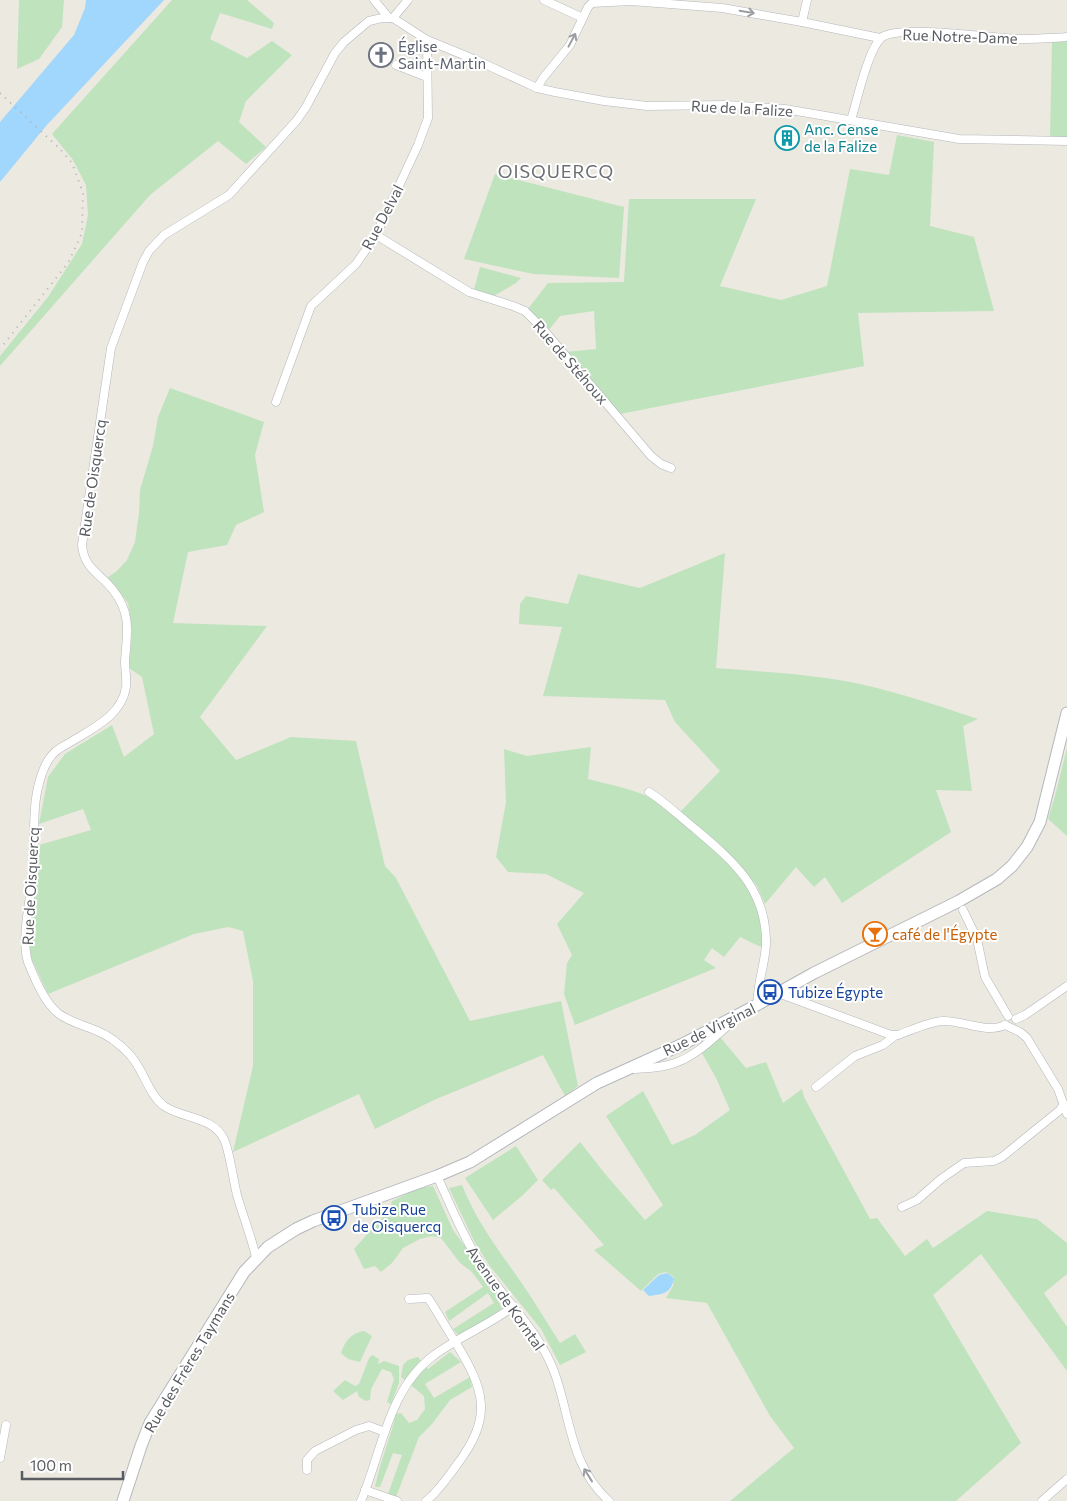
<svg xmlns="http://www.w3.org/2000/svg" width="1067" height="1501" viewBox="0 0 1067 1501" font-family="Commissioner,sans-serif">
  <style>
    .green { fill: #bfe3bd }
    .water { fill: #a1d7fc }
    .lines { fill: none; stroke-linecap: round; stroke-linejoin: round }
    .street-casing { stroke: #b3b7bb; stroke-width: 9 }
    .secondary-casing { stroke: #b4b8bd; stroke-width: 13 }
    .street { stroke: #fff; stroke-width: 8 }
    .secondary { stroke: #fff; stroke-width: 11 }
    .rail { stroke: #b0b1b1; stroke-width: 2; stroke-dasharray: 1 6; stroke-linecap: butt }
    .oneway { stroke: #9b9ea0 }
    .labels { text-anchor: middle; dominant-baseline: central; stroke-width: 4; stroke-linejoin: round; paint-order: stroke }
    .street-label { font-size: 15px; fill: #595d61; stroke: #fff }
    .worship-label { font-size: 15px; fill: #5b616d; stroke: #fff; text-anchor: start }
    .culture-label { font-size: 15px; fill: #0d838f; stroke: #fff; text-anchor: start }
    .food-label { font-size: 15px; fill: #c56008; stroke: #fff; text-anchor: start }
    .transit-label { font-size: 15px; fill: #164399; stroke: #fff; text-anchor: start }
    .quarter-label { font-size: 18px; letter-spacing: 1px; fill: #6a6f73; stroke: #fff }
  </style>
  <rect width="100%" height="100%" fill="#ece9e1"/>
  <g class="green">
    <path d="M19 0H64L62 27 39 59 17 69Z"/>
    <path d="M172 0H247L274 23 272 29 220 13 210 39 247 58 272 41 292 55 246 101 239 122 266 147 246 164 218 141 150 195 0 366V356L48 297 82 244 88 215 86 185 73 160 52 134Z"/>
    <path d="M1067 41V137H1050L1052 42Z"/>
    <path d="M897 135 934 142 930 226 974 237 994 311 858 313 864 366 620 414 566 352 596 349 594 311 560 316 548 331 528 309 548 283 624 282 629 199H756L720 286 781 300 827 286 850 169 889 175Z"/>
    <path d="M495 174 624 207 619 278 533 274 464 259Z"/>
    <path d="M480 267 521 278 516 283 494 296 474 290Z"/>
    <path d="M170 388 264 422 255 455 264 512 236 525 227 545 188 552 173 623 267 626 200 717 236 760 291 737 356 741 385 866 396 878 470 1021 561 1001 578 1086 565 1096 543 1055 434 1100 375 1129 359 1094 233 1152 253 1066V981L243 931 228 927 194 934 48 994 27 949 39 845 91 830 83 809 39 824 48 777 65 754 112 725 124 757 154 734 142 677 129 668 132 630 128 603 108 577 117 571 127 560 135 542 139 513 140 490 153 446 158 417Z"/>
    <path d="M725 553 716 668C764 672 813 674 860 684 900 693 939 706 978 719L963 726 972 791 936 790 951 832 842 903 825 877 814 887 796 867 765 904 757 886 735 860 680 812 720 771 675 722 665 700 543 696 562 627 519 624 520 604 526 596 568 604 578 574 640 588Z"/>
    <path d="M591 747 588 779C607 784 629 788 647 796 659 801 671 814 681 822 726 858 763 885 763 948L740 937 724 957 712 948 704 960 716 968 575 1025 564 994 567 963 572 955 557 924 584 893 546 874 508 872 496 857 506 802 504 749 527 756Z"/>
    <path d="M1067 748V836L1048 819 1055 796Z"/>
    <path d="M720 1037 746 1068 766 1062 783 1103 802 1089 804 1097 870 1219 877 1218 905 1256 927 1239 933 1248 987 1211 1037 1219 1067 1243V1274L1044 1293 1067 1327V1371L981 1254 933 1295 1021 1443 956 1501H730L794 1448 770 1416 707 1303 666 1298 673 1286 674 1277 666 1272 658 1274 641 1291 594 1250 604 1245 554 1188 551 1190 542 1180 580 1142 606 1175 645 1220 663 1205 606 1116 643 1091 672 1145 695 1135 730 1110 716 1078 702 1053Z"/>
    <path d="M516 1146 538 1180 523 1195 493 1220 465 1178Z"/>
    <path d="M462 1185C479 1228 506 1259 531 1297 541 1312 550 1328 560 1343L575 1334 586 1352 560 1365 541 1329 489 1265 474 1241 449 1188Z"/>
    <path d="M433 1186 453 1230 469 1252 480 1275 495 1292 502 1309 459 1336 453 1329 494 1303 488 1293 449 1321 445 1312 483 1287 472 1272 460 1263 441 1238 432 1236 420 1239 403 1248 392 1263 381 1272 375 1266 364 1269 354 1249 390 1209 392 1201 419 1188Z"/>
    <path d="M364 1331 372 1336 360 1362 348 1359 341 1353C345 1341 351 1333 364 1331Z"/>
    <path d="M450 1352 461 1362 425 1384 434 1398 470 1377 472 1387 450 1400 432 1424 419 1437 396 1497 388 1494 402 1455 393 1453 380 1487H375C380 1462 390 1439 396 1414L401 1413 409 1423 417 1420 425 1409 424 1396 401 1377 403 1365 408 1360 418 1357 428 1369Z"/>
    <path d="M372 1355 379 1359 378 1364 384 1361 399 1366V1383L391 1404 387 1402 394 1379 391 1372 382 1369 371 1389 370 1400 366 1401 359 1397 357 1391 343 1400 333 1391 345 1380 355 1386 359 1384 369 1358Z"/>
  </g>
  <g class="water">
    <path d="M86 0H164L46 126 0 182V122L74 35 85 8Z"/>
    <path d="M667 1273 674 1278C671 1294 663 1294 649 1296L643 1290 659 1275Z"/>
  </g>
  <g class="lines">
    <defs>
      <g id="street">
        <path d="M374 0 389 18"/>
        <path d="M544 0 583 18"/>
        <path d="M393 18 408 0"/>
        <path d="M802 22 807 0"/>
        <path d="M396 65 427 77"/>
        <path d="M537 88 543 78 570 45 588 7 592 3 631 1 722 8 802 22 880 38"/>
        <path d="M851 120C857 101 868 50 881 38 897 24 993 38 1017 39 1034 39 1050 38 1067 37"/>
        <path d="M376 235 469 292 513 306 525 311 542 328 651 456 661 464 671 468"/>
        <path d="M276 402 311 306 356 264 376 235 418 145 428 118 427 40"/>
        <path d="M649 792C665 802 679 816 694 828 732 860 765 887 766 940 767 959 755 990 758 1005"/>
        <path d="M963 910 977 939 985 977 1008 1016"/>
        <path d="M778 993 891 1035H898C912 1030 928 1022 943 1021 962 1020 987 1034 1005 1025"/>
        <path d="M1016 1019 1025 1015 1067 986"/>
        <path d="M1005 1025 1020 1032 1027 1038 1058 1089 1067 1114"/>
        <path d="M635 1069C648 1068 662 1068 675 1063 696 1056 713 1038 730 1024"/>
        <path d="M816 1087 855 1056 883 1045 896 1035"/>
        <path d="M437 1176C451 1206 463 1237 481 1264 506 1302 539 1330 555 1374 571 1419 570 1466 609 1501"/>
        <path d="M902 1207 917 1200 941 1179 964 1163 994 1161 1002 1157 1060 1110 1064 1104"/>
        <path d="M256 1257C251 1236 243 1216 237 1195 233 1179 230 1153 224 1139 212 1116 183 1119 164 1106 148 1094 144 1070 130 1055 121 1045 108 1035 95 1030 83 1025 70 1022 59 1014 44 1002 35 979 28 962 20 937 32 893 34 866 35 842 32 817 37 792 39 782 43 768 49 759 53 752 61 747 69 743 91 729 122 716 126 687 127 678 125 670 125 661 127 633 132 614 113 590 100 573 84 569 82 545L111 348 143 262 149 251 164 235 229 195 297 120 306 107 335 53 344 42 369 21 382 18H393L427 40 476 60 537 88 555 92 604 101 647 106 726 105 785 109 959 139 1067 141"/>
        <path d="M409 1299 428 1298C437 1311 445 1326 454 1340 485 1390 494 1416 456 1466 447 1478 438 1492 426 1501"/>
        <path d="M0 1458 6 1425"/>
        <path d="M307 1470V1460L315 1451 356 1430 369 1426 385 1432"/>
        <path d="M365 1490 397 1501"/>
        <path d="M361 1501C382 1452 388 1390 433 1356 458 1337 489 1325 514 1306"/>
        <path d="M1042 1501 1067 1479"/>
      </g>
      <path id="secondary" d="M123 1501 141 1446 150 1423 244 1272 268 1247 296 1229 313 1221 437 1176 470 1162 597 1083 683 1044 753 1007 814 973 959 901 997 879 1012 866 1027 847 1040 822 1067 713"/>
    </defs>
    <use href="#street" class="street-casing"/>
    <use href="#secondary" class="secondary-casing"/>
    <use href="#street" class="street"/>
    <use href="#secondary" class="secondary"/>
    <path class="rail" d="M0 93 60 149 72 163 83 193 82 233 68 263 0 349"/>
  </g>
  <defs><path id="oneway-shaft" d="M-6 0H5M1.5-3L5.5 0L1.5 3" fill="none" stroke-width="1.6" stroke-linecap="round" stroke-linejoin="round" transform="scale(1.25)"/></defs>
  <g class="oneway">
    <use href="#oneway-shaft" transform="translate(747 12) rotate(10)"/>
    <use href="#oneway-shaft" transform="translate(572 40) rotate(-62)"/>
    <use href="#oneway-shaft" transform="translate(588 1475) rotate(-122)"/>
  </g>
  <defs>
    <symbol id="church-ring" viewBox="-11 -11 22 22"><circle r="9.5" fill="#fff" stroke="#6b7280" stroke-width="1.5"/><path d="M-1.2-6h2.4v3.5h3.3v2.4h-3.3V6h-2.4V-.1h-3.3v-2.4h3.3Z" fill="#6b7280"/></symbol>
    <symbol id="building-ring" viewBox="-11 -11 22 22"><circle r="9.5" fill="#fff" stroke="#0f9aa8" stroke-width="1.5"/><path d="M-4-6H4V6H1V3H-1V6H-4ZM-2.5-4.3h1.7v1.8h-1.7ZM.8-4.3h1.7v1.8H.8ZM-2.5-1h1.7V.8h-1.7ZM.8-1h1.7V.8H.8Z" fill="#0f9aa8"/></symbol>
    <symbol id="bar-ring" viewBox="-11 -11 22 22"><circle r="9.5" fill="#fff" stroke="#e8710a" stroke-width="1.5"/><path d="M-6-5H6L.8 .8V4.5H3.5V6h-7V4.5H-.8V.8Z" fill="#e8710a"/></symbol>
    <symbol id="bus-ring" viewBox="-11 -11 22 22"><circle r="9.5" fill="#fff" stroke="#1a4fb4" stroke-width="1.5"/><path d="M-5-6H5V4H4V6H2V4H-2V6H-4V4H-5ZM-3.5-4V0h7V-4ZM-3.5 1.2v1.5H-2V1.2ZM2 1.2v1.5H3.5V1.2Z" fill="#1a4fb4"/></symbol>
  </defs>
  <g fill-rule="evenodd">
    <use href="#church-ring" x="367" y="41" width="28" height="28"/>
    <use href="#building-ring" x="773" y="124" width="28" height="28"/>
    <use href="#bar-ring" x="861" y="920" width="28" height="28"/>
    <use href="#bus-ring" x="756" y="978" width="28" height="28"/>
    <use href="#bus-ring" x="320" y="1204" width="28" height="28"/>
  </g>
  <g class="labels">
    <g class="street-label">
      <text transform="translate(960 36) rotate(2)">Rue Notre-Dame</text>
      <text transform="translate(742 108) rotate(3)">Rue de la Falize</text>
      <text transform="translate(382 217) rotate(-62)">Rue Delval</text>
      <text transform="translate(571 362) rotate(49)">Rue de Stéhoux</text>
      <text transform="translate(92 478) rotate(-82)">Rue de Oisquercq</text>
      <text transform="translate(30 886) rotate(-87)">Rue de Oisquercq</text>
      <text transform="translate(709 1029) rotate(-26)">Rue de Virginal</text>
      <text transform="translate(506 1298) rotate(55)">Avenue de Korntal</text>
      <text transform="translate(189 1362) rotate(-59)">Rue des Frères Taymans</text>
    </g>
    <g class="worship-label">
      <text x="398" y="46">Église<tspan x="398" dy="17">Saint-Martin</tspan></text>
    </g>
    <g class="culture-label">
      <text x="804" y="129">Anc. Cense<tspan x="804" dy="17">de la Falize</tspan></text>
    </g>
    <g class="food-label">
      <text x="892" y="934">café de l'Égypte</text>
    </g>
    <g class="transit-label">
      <text x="788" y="992">Tubize Égypte</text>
      <text x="352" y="1209">Tubize Rue<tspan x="352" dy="17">de Oisquercq</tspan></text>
    </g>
    <g class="quarter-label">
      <text x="556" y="171">OISQUERCQ</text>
    </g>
  </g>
  <path d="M22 1471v8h101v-8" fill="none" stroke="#595d61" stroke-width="2.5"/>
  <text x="30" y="1471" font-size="15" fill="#595d61" stroke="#ffffff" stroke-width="4" paint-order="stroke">100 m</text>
</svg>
